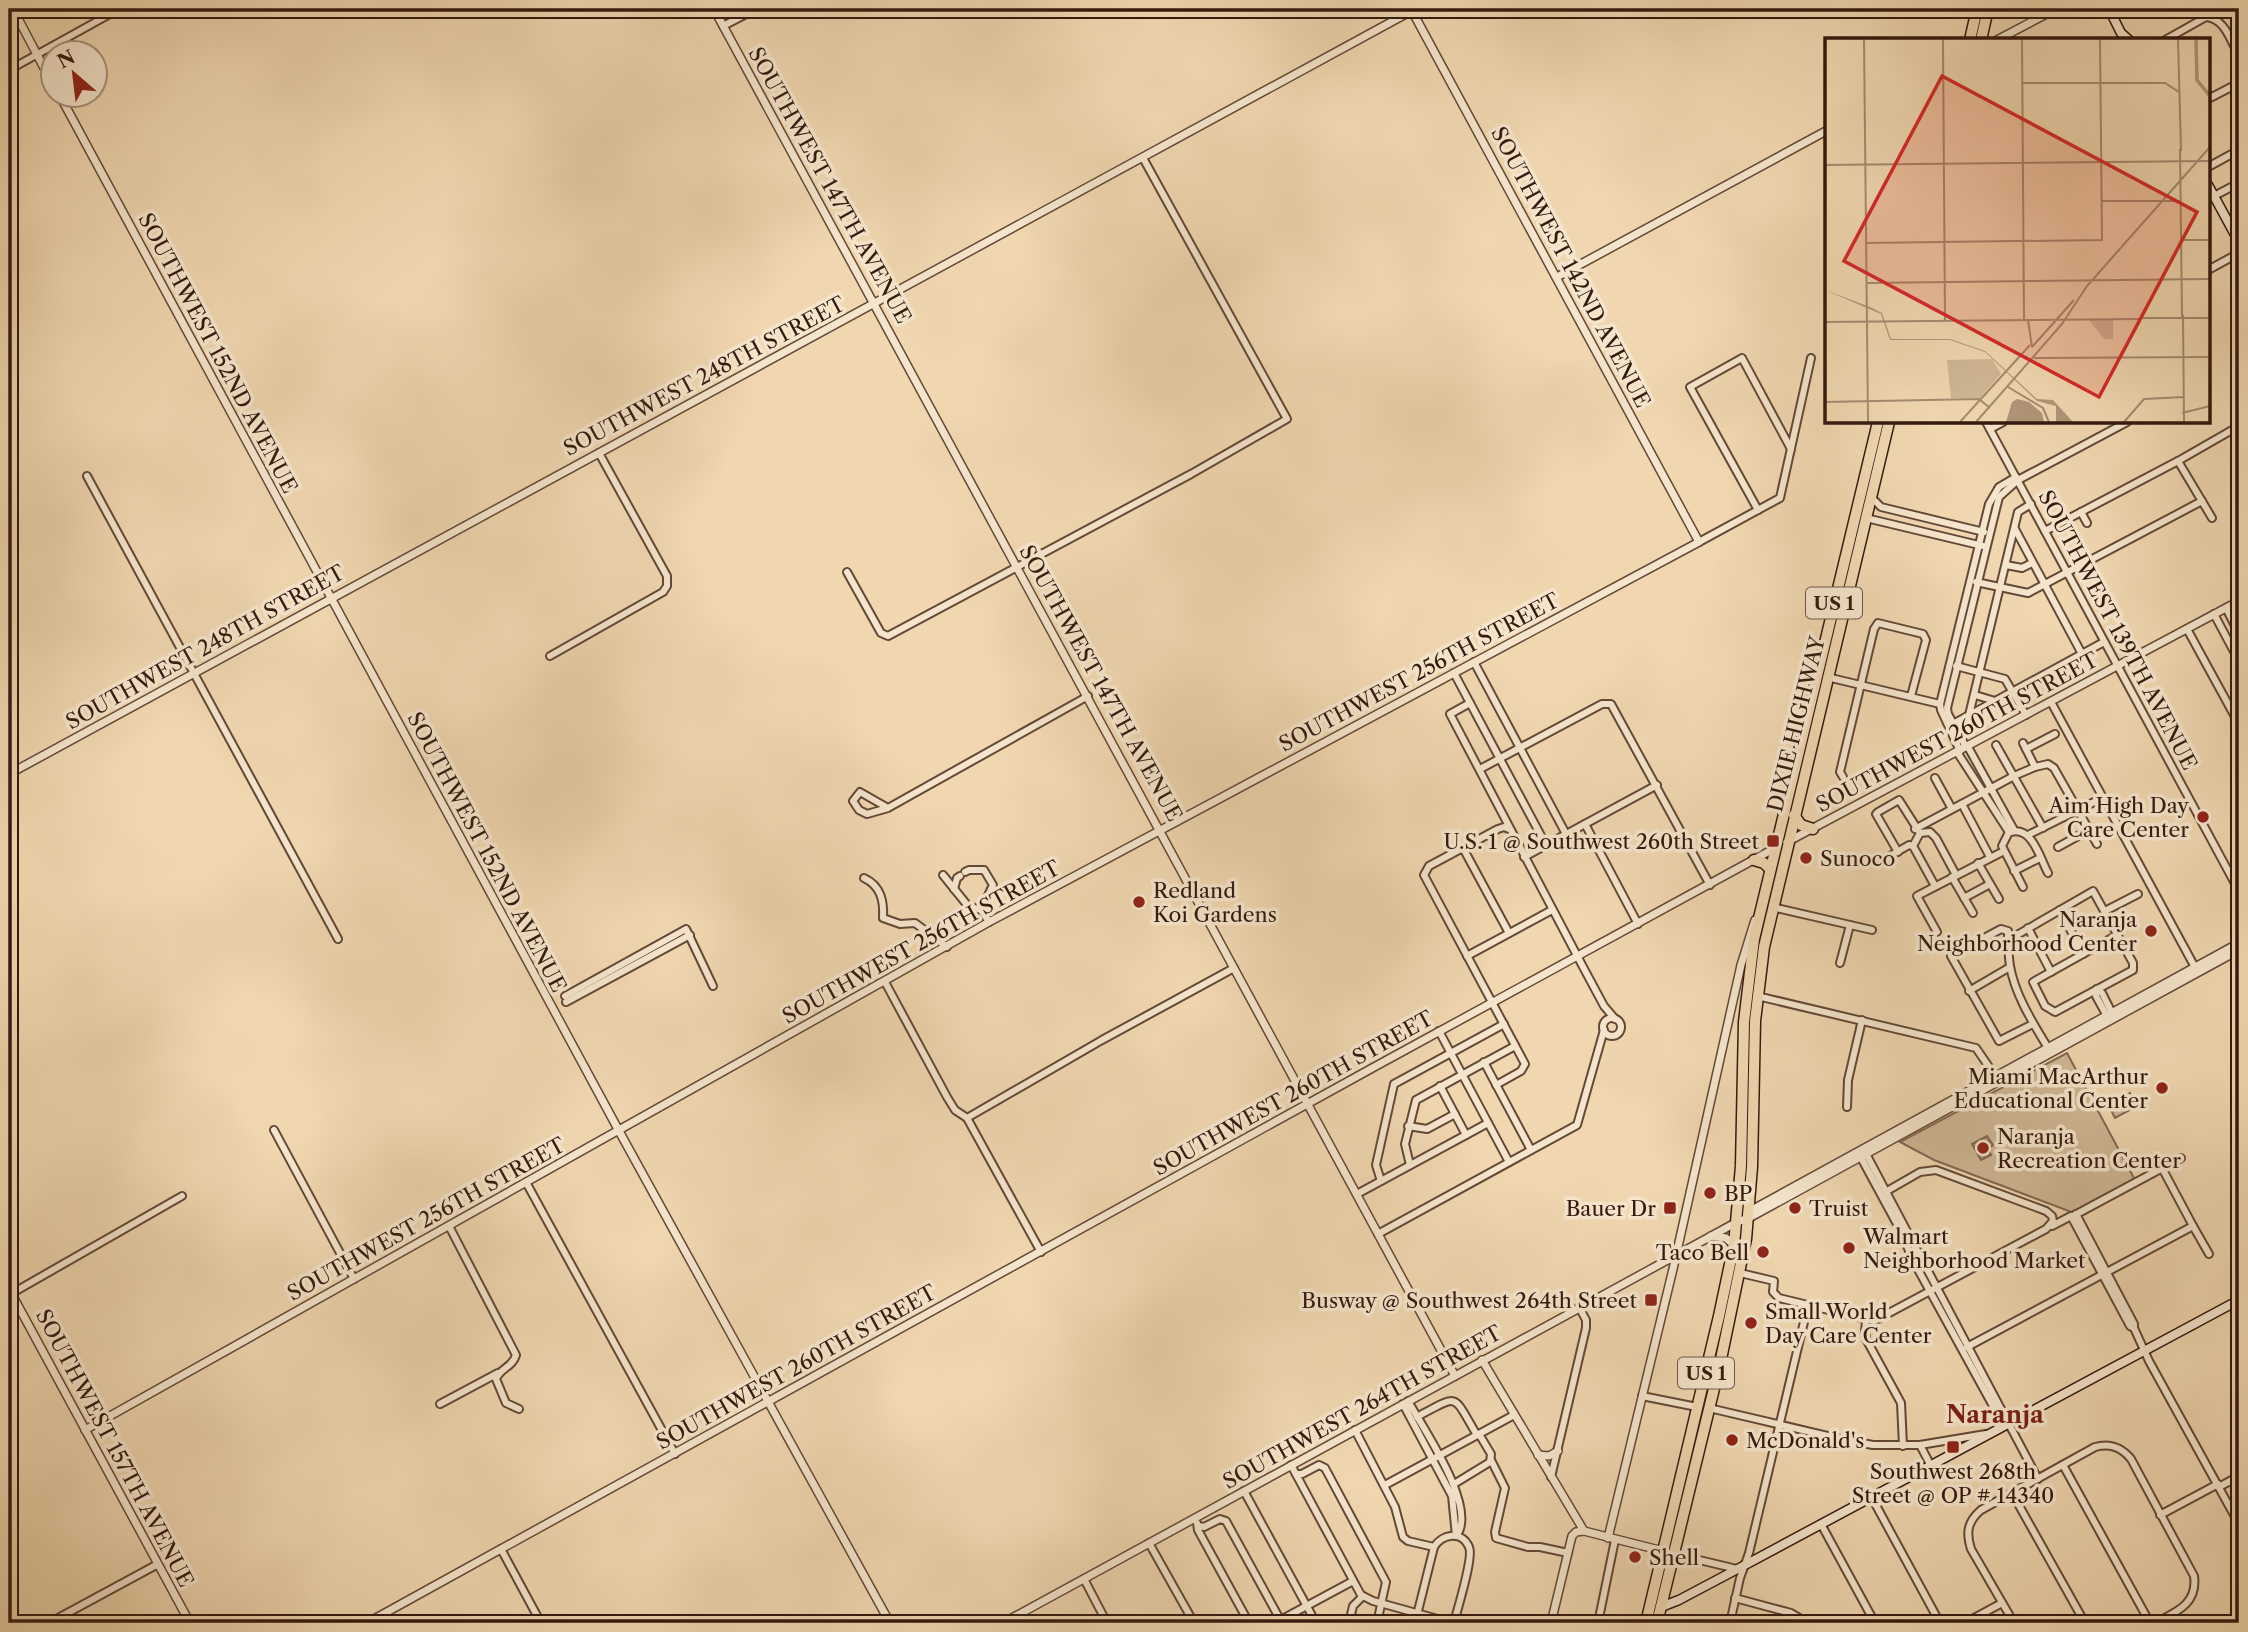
<svg xmlns="http://www.w3.org/2000/svg" width="2248" height="1632" viewBox="0 0 2248 1632" font-family="'Libre Caslon Text',serif">
  <style>
    .green { fill: #d0b795; stroke: #826852; stroke-width: 2 }
    .water { fill: url(#water-rules); stroke: #7e644f; stroke-width: 2 }
    .lines { fill: none; stroke-linecap: round; stroke-linejoin: round }
    .minor-casing { stroke: #634837; stroke-width: 10 }
    .tertiary-casing { stroke: #634837; stroke-width: 10 }
    .secondary-casing { stroke: #34190f; stroke-width: 11 }
    .trunk-casing { stroke: #34190f; stroke-width: 13 }
    .minor { stroke: #f5e5cc; stroke-width: 6 }
    .tertiary { stroke: #f5e5cc; stroke-width: 7 }
    .secondary { stroke: #f5e5cc; stroke-width: 8 }
    .trunk { stroke: #f0d7b0; stroke-width: 10 }
    .poi-dot { fill: #8f2418; stroke: #f5e5cc; stroke-width: 2.5 }
    .labels { text-anchor: middle; dominant-baseline: central; stroke-width: 7; stroke-linejoin: round; paint-order: stroke }
    .shield { fill: #f5e5cc; stroke: #6e5648; stroke-width: 2 }
    .shield-label { font-size: 19px; font-weight: bold; fill: #34190f }
    .street-label { font-size: 21px; fill: #34190f; stroke: #f5e5cc }
    .poi-label { font-size: 21px; fill: #34190f; stroke: #f5e5cc; text-anchor: start }
    .quarter-label { font-size: 24px; font-weight: bold; fill: #7a1f14; stroke: #f5e5cc }
    .inset-river { fill: none; stroke: #b09679; stroke-width: 3.5 }
    .inset-road { fill: none; stroke: #a58b70; stroke-width: 2 }
    .view { fill: #d62828; fill-opacity: 0.15; stroke: #d62828; stroke-width: 3.5 }
    .inset-edge { fill: none; stroke: #34190f; stroke-width: 3.5 }
  </style>
  <defs>
    <pattern id="water-rules" width="6" height="5" patternUnits="userSpaceOnUse" patternTransform="scale(1.75)"><rect width="6" height="5" fill="#b09679"/><path d="M0 2.5h6" fill="none" stroke="#907a62"/></pattern>
  </defs>
  <rect width="100%" height="100%" fill="#f0d7b0"/>
  <filter id="stains"><feTurbulence type="fractalNoise" baseFrequency=".00286" numOctaves="4"/><feColorMatrix values="0 0 0 0 .2 0 0 0 0 .09 0 0 0 0 .02 0 0 0 .5 -.17"/></filter>
  <radialGradient id="worn" r=".72"><stop offset=".6" stop-color="#630" stop-opacity="0"/><stop offset="1" stop-color="#630" stop-opacity=".3"/></radialGradient>
  <g class="green">
    <path d="M2067 1053 2135 1180 2074 1213 1934 1160 1900 1142Z"/>
    <path d="M2130 1093 2137 1106 2115 1118 2109 1106Z"/>
  </g>
  <path class="water" d="M1987 1136 1993 1145 1988 1149 1991 1155 1981 1160 1972 1144Z"/>
  <g class="lines">
    <defs>
      <g id="minor">
        <path d="M723 26 756 9"/>
        <path d="M2165 40 2206 17C2225 18 2231 42 2239 56"/>
        <path d="M9 70 119 9"/>
        <path d="M2208 99 2239 83"/>
        <path d="M2208 167 2239 150"/>
        <path d="M2214 196 2239 183"/>
        <path d="M2208 270 2239 253"/>
        <path d="M1986 422 2239 891"/>
        <path d="M1990 429 2003 422"/>
        <path d="M2178 461 2212 518"/>
        <path d="M87 476 338 939"/>
        <path d="M1872 498 1881 507 1984 532"/>
        <path d="M1758 510 1690 387 1742 358 1791 449"/>
        <path d="M2081 512 2087 523"/>
        <path d="M1866 518 1983 546"/>
        <path d="M2015 529 2082 654"/>
        <path d="M2045 531 2178 461 2239 426"/>
        <path d="M1699 542 1780 498 1811 358"/>
        <path d="M2006 565 2022 568 2032 563"/>
        <path d="M847 572 881 633 888 636 1191 474 1287 419 1143 158"/>
        <path d="M1976 582 2028 593 2202 501"/>
        <path d="M2226 608 2239 634"/>
        <path d="M2214 614 2239 661"/>
        <path d="M2187 629 2239 724"/>
        <path d="M550 656 663 592 667 586V576L599 453"/>
        <path d="M1474 662 1566 834"/>
        <path d="M1956 666 2005 679 2026 715"/>
        <path d="M1454 673 1546 845"/>
        <path d="M1827 677 1940 704"/>
        <path d="M1975 695 1995 701"/>
        <path d="M2051 702 2197 971"/>
        <path d="M1470 703 1450 714 1582 965 1604 1006 1615 1019"/>
        <path d="M1969 715 2018 512 2031 504"/>
        <path d="M1953 724 2104 642"/>
        <path d="M2023 743 2035 767"/>
        <path d="M1996 745 2043 828"/>
        <path d="M1966 747 1948 714 1947 708 1999 497 2018 480 2127 422"/>
        <path d="M1968 747 2014 830"/>
        <path d="M2026 749 2055 734"/>
        <path d="M1960 751 1941 710 1940 704 1989 504 1999 487 2016 477"/>
        <path d="M1957 752 2009 832"/>
        <path d="M1480 769 1602 704H1611L1710 885"/>
        <path d="M1843 777 1840 772 1874 629 1878 623 1923 634 1926 640 1911 696"/>
        <path d="M1935 778 1952 809"/>
        <path d="M1962 804 1990 857"/>
        <path d="M888 808 860 792 853 801 859 810 867 814 888 808 1088 696"/>
        <path d="M1585 824 1638 924"/>
        <path d="M1915 829 2014 776 2035 767 2048 764 2054 768 2097 844"/>
        <path d="M2009 832 2002 846 2023 887"/>
        <path d="M2011 832C2032 826 2040 858 2048 873"/>
        <path d="M1920 833 1930 832 1936 838 1956 875"/>
        <path d="M2028 835 2094 802"/>
        <path d="M1913 846 1935 886"/>
        <path d="M2058 847 2089 830"/>
        <path d="M1463 848 1509 933"/>
        <path d="M1898 852 1876 814 1878 812 1899 800 1920 833"/>
        <path d="M1524 857 1657 785"/>
        <path d="M1883 860 1909 845 1913 846 1920 833"/>
        <path d="M1978 863 1999 899"/>
        <path d="M2014 871 2040 858"/>
        <path d="M965 872 969 870H984L993 885 981 910"/>
        <path d="M943 875 968 906 981 910 989 922"/>
        <path d="M1952 877 1973 913"/>
        <path d="M864 878C881 886 884 901 883 918L900 924 915 923 947 947"/>
        <path d="M954 889 957 878 960 876"/>
        <path d="M1964 898 1990 884"/>
        <path d="M1772 907 1872 930"/>
        <path d="M2060 910 2083 954"/>
        <path d="M2105 911 2138 894"/>
        <path d="M2028 928 2051 972"/>
        <path d="M1937 932 1917 896 2004 851"/>
        <path d="M2017 935 2093 891 2133 963V970L2055 1012 2045 1006 2033 982 2117 935"/>
        <path d="M1467 956 1552 910"/>
        <path d="M1840 963 1850 925"/>
        <path d="M885 982 947 1097 955 1110 967 1118 1041 1252"/>
        <path d="M2097 989 2096 996 2107 1016"/>
        <path d="M2097 989 2102 993 2112 1013"/>
        <path d="M1969 991 2010 967"/>
        <path d="M565 996 686 929 713 986"/>
        <path d="M1757 996 1976 1048 1998 1080"/>
        <path d="M566 1002 690 935"/>
        <circle cx="1612" cy="1027" r="9"/>
        <path d="M2033 1024 1999 1041 1951 956 2001 929 2008 931C2008 943 2008 954 2010 966 2015 995 2033 1023 2048 1048"/>
        <path d="M1439 1031 1509 1162"/>
        <path d="M1484 1062 1531 1150"/>
        <path d="M1496 1085 1521 1071 1525 1064 1424 875 1429 866 1498 829 1504 827 1509 829"/>
        <path d="M1440 1086 1466 1135"/>
        <path d="M1847 1107 1848 1080 1862 1020"/>
        <path d="M967 1118 1102 1040 1234 968"/>
        <path d="M1408 1126 1427 1129 1455 1114"/>
        <path d="M274 1130 354 1279"/>
        <path d="M1864 1150 2038 1479"/>
        <path d="M1859 1154 1897 1224 1915 1264 1998 1415 2008 1424"/>
        <path d="M1410 1165 1405 1144 1416 1100 1515 1046"/>
        <path d="M2162 1168 2193 1226"/>
        <path d="M1381 1181 1376 1165 1394 1084 1504 1024"/>
        <path d="M527 1184 675 1454"/>
        <path d="M1357 1194 1488 1123"/>
        <path d="M2073 1216 2181 1158"/>
        <path d="M449 1226 516 1355C513 1367 500 1368 496 1379L506 1403 519 1409"/>
        <path d="M2052 1226 2071 1216 2130 1326 2134 1328V1324L2076 1214"/>
        <path d="M1378 1234 1577 1125 1604 1030"/>
        <path d="M1740 1273 1774 1281 1773 1292 1779 1298 1874 1321 2046 1229 2053 1221 2052 1216 2046 1211 1936 1170 1920 1172 1887 1191"/>
        <path d="M9 1295 182 1196"/>
        <path d="M1866 1320 1865 1332 1866 1339 1901 1403 1903 1446"/>
        <path d="M2134 1328 2149 1361 2239 1524"/>
        <path d="M1967 1347 2193 1226 2209 1254"/>
        <path d="M1642 1396 1697 1407"/>
        <path d="M440 1404 498 1373"/>
        <path d="M1403 1404 1452 1496 1456 1536C1479 1509 1423 1428 1408 1401"/>
        <path d="M1709 1408 1845 1440 1873 1445H1920L1986 1434"/>
        <path d="M1417 1417C1461 1393 1452 1394 1477 1435"/>
        <path d="M1355 1430 1395 1507 1403 1537 1408 1541 1434 1547"/>
        <path d="M1920 1445 1931 1466"/>
        <path d="M1491 1460 1505 1488 1495 1532 1496 1538 1528 1547H1540L1568 1553"/>
        <path d="M1291 1465 1361 1595 1373 1601 1452 1623"/>
        <path d="M2063 1465 2150 1623"/>
        <path d="M1296 1474H1302L1319 1465 1325 1468 1386 1582 1377 1623"/>
        <path d="M1551 1477 1586 1328V1320L1579 1307"/>
        <path d="M1454 1484 1490 1462 1491 1454 1479 1434"/>
        <path d="M1385 1485 1514 1415"/>
        <path d="M2219 1487 2239 1476"/>
        <path d="M1244 1491 1316 1623"/>
        <path d="M2012 1493 2085 1623"/>
        <path d="M1872 1498 1940 1623"/>
        <path d="M2160 1515 2218 1484"/>
        <path d="M1197 1523 1198 1530 1249 1623"/>
        <path d="M1821 1524 1875 1623"/>
        <path d="M1199 1526 1204 1527 1220 1519 1226 1521 1282 1623"/>
        <path d="M1149 1543 1194 1623"/>
        <path d="M501 1549 541 1623"/>
        <path d="M1674 1554 1737 1569"/>
        <path d="M1084 1579 1107 1623"/>
        <path d="M1735 1598 1791 1613 1808 1623"/>
        <path d="M49 1623 158 1564"/>
        <path d="M1275 1623 1353 1581"/>
        <path d="M1349 1623 1353 1606 1363 1596"/>
        <path d="M1415 1623 1434 1547C1442 1534 1462 1530 1469 1547 1474 1557 1457 1610 1454 1623"/>
        <path d="M1598 1623 1615 1540"/>
        <path d="M1730 1623 1740 1578 1749 1553 1808 1305"/>
        <path d="M1965 1623 2002 1603"/>
        <path d="M2014 1623 1971 1549C1966 1533 1967 1522 1981 1510L2095 1447C2110 1443 2121 1447 2131 1459L2194 1576C2198 1604 2176 1612 2155 1623"/>
      </g>
      <g id="tertiary">
        <path d="M13 9 52 83"/>
        <path d="M714 9 1455 1376"/>
        <path d="M1997 40 2056 9"/>
        <path d="M59 94 619 1131 890 1623"/>
        <path d="M1557 277 1826 131"/>
        <path d="M9 774 1415 9"/>
        <path d="M1787 842 2239 601"/>
        <path d="M1748 1212 2239 943"/>
        <path d="M1711 1236 1726 1238 1734 1245"/>
        <path d="M9 1289 190 1623"/>
        <path d="M1482 1360 1584 1531 1663 1551"/>
        <path d="M85 1430 989 922 1699 542 1411 9"/>
        <path d="M1538 1455 1549 1456 1558 1451"/>
        <path d="M1608 1538 1673 1269 1741 965 1755 920"/>
        <path d="M367 1623 1376 1066 1777 847"/>
        <path d="M1003 1623 1737 1222 1749 1218 2239 950"/>
        <path d="M1551 1623 1572 1536 1576 1532 1584 1531"/>
      </g>
      <g id="secondary">
        <path d="M2109 9 2121 33 2129 40"/>
        <path d="M2208 185 2239 242"/>
        <path d="M1661 1607 1679 1600 1745 1565 2239 1300"/>
      </g>
      <g id="trunk">
        <path d="M1970 40 1977 9"/>
        <path d="M1981 40 1988 9"/>
        <path d="M1794 815 1801 825 1813 829"/>
        <path d="M1754 860 1764 863 1770 869"/>
        <path d="M1646 1623 1719 1316 1734 1245 1741 1166 1744 1022 1754 939 1878 422"/>
        <path d="M1657 1623 1720 1364 1746 1239 1752 1167 1755 1021 1764 947 1889 422"/>
      </g>
    </defs>
    <use href="#minor" class="minor-casing"/>
    <use href="#tertiary" class="tertiary-casing"/>
    <use href="#secondary" class="secondary-casing"/>
    <use href="#trunk" class="trunk-casing"/>
    <use href="#minor" class="minor"/>
    <use href="#tertiary" class="tertiary"/>
    <use href="#secondary" class="secondary"/>
    <use href="#trunk" class="trunk"/>
  </g>
  <g class="poi-dot">
    <circle cx="2203" cy="817" r="7"/>
    <rect x="1766" y="834" width="14" height="14" rx="3.5"/>
    <circle cx="1806" cy="858" r="7"/>
    <circle cx="1139" cy="902" r="7"/>
    <circle cx="2151" cy="931" r="7"/>
    <circle cx="2162" cy="1088" r="7"/>
    <circle cx="1983" cy="1148" r="7"/>
    <circle cx="1710" cy="1193" r="7"/>
    <rect x="1663" y="1201" width="14" height="14" rx="3.5"/>
    <circle cx="1795" cy="1208" r="7"/>
    <circle cx="1849" cy="1248" r="7"/>
    <circle cx="1763" cy="1252" r="7"/>
    <rect x="1644" y="1293" width="14" height="14" rx="3.5"/>
    <circle cx="1751" cy="1323" r="7"/>
    <circle cx="1732" cy="1440" r="7"/>
    <rect x="1946" y="1440" width="14" height="14" rx="3.5"/>
    <circle cx="1635" cy="1557" r="7"/>
  </g>
  <g class="labels">
    <g class="shield">
      <rect x="1806" y="587.5" width="56" height="31" rx="5"/>
      <rect x="1678" y="1357.5" width="56" height="31" rx="5"/>
    </g>
    <g class="shield-label">
      <text x="1834" y="603">US 1</text>
      <text x="1706" y="1373">US 1</text>
    </g>
    <g class="street-label">
      <text transform="translate(830 185) rotate(61)">SOUTHWEST 147TH AVENUE</text>
      <text transform="translate(1571 267) rotate(62)">SOUTHWEST 142ND AVENUE</text>
      <text transform="translate(218 353) rotate(62)">SOUTHWEST 152ND AVENUE</text>
      <text transform="translate(704 376) rotate(-28)">SOUTHWEST 248TH STREET</text>
      <text transform="translate(2118 630) rotate(62)">SOUTHWEST 139TH AVENUE</text>
      <text transform="translate(205 647) rotate(-29)">SOUTHWEST 248TH STREET</text>
      <text transform="translate(1419 672) rotate(-28)">SOUTHWEST 256TH STREET</text>
      <text transform="translate(1101 683) rotate(61)">SOUTHWEST 147TH AVENUE</text>
      <text transform="translate(1796 724) rotate(-76)">DIXIE HIGHWAY</text>
      <text transform="translate(1957 732) rotate(-28)">SOUTHWEST 260TH STREET</text>
      <text transform="translate(487 852) rotate(62)">SOUTHWEST 152ND AVENUE</text>
      <text transform="translate(921 942) rotate(-29)">SOUTHWEST 256TH STREET</text>
      <text transform="translate(1293 1093) rotate(-29)">SOUTHWEST 260TH STREET</text>
      <text transform="translate(426 1219) rotate(-29)">SOUTHWEST 256TH STREET</text>
      <text transform="translate(796 1367) rotate(-29)">SOUTHWEST 260TH STREET</text>
      <text transform="translate(1362 1407) rotate(-29)">SOUTHWEST 264TH STREET</text>
      <text transform="translate(115 1448) rotate(62)">SOUTHWEST 157TH AVENUE</text>
    </g>
    <g class="poi-label">
      <text x="2189" y="805" text-anchor="end">Aim High Day<tspan x="2189" dy="24">Care Center</tspan></text>
      <text x="1759" y="841" text-anchor="end">U.S. 1 @ Southwest 260th Street</text>
      <text x="1820" y="858">Sunoco</text>
      <text x="1153" y="890">Redland<tspan x="1153" dy="24">Koi Gardens</tspan></text>
      <text x="2137" y="919" text-anchor="end">Naranja<tspan x="2137" dy="24">Neighborhood Center</tspan></text>
      <text x="2148" y="1076" text-anchor="end">Miami MacArthur<tspan x="2148" dy="24">Educational Center</tspan></text>
      <text x="1997" y="1136">Naranja<tspan x="1997" dy="24">Recreation Center</tspan></text>
      <text x="1724" y="1193">BP</text>
      <text x="1656" y="1208" text-anchor="end">Bauer Dr</text>
      <text x="1809" y="1208">Truist</text>
      <text x="1863" y="1236">Walmart<tspan x="1863" dy="24">Neighborhood Market</tspan></text>
      <text x="1749" y="1252" text-anchor="end">Taco Bell</text>
      <text x="1637" y="1300" text-anchor="end">Busway @ Southwest 264th Street</text>
      <text x="1765" y="1311">Small World<tspan x="1765" dy="24">Day Care Center</tspan></text>
      <text x="1746" y="1440">McDonald's</text>
      <text x="1953" y="1471" text-anchor="middle">Southwest 268th<tspan x="1953" dy="24">Street @ OP # 14340</tspan></text>
      <text x="1649" y="1557">Shell</text>
    </g>
    <g class="quarter-label">
      <text x="1995" y="1414">Naranja</text>
    </g>
  </g>
  <g transform="translate(1825 38)">
    <rect width="385" height="385" fill="#f0d7b0"/>
    <path d="M167 321 176 336 155 360H126L122 322Z" fill="#d0b795"/>
    <path d="M264 282H288V301H279Z" fill="#d0b795"/>
    <path d="M0 252 45 269 57 275 66 301H125L160 313 212 361 228 362 248 384H231V368L212 363 160 314 125 302H65L56 276ZM192 361 204 364 217 375 219 384H181L187 364Z" fill="#b09679"/>
    <path class="inset-river" d="M371 1 372 42 385 58"/>
    <path class="inset-road" d="M39 1 43 384M118 1 120 283M197 1 199 282M353 1 356 113M197 45H340L354 54M355 111 357 279M0 127 385 123M277 163H356M357 202H385M41 205 277 202 275 1M41 245 385 241M358 277 359 384M318 280H385M203 282 207 309M0 284 317 281M207 309 249 262M209 320 385 319M183 349 218 370 224 384M0 364 154 361 165 370M357 375 385 368M135 384 205 307M151 384 237 286 262 248 385 109M299 384 319 361 359 359"/>
    <path class="view" d="M117 38 372 174 274 359 19 223Z"/>
    <rect width="385" height="385" class="inset-edge"/>
  </g>
  <rect width="2248" height="1632" fill="none" stroke="#f0d7b0" stroke-width="35"/>
  <rect x="10" y="10" width="2227" height="1611" fill="none" stroke="#34190f" stroke-width="3.5"/>
  <rect x="18" y="18" width="2213" height="1597" fill="none" stroke="#34190f" stroke-width="2"/>
  <g transform="translate(74 74) rotate(332)"><circle r="33" fill="#f5e5cc" stroke="#a89380" stroke-width="2"/>
  <path d="M0-5L12 26L0 18L-12 26Z" fill="#8f2418"/>
  <text y="-10" font-size="19" font-weight="bold" text-anchor="middle" fill="#34190f">N</text>
  </g>
  <rect width="100%" height="100%" filter="url(#stains)"/>
  <rect width="100%" height="100%" fill="url(#worn)"/>
</svg>
